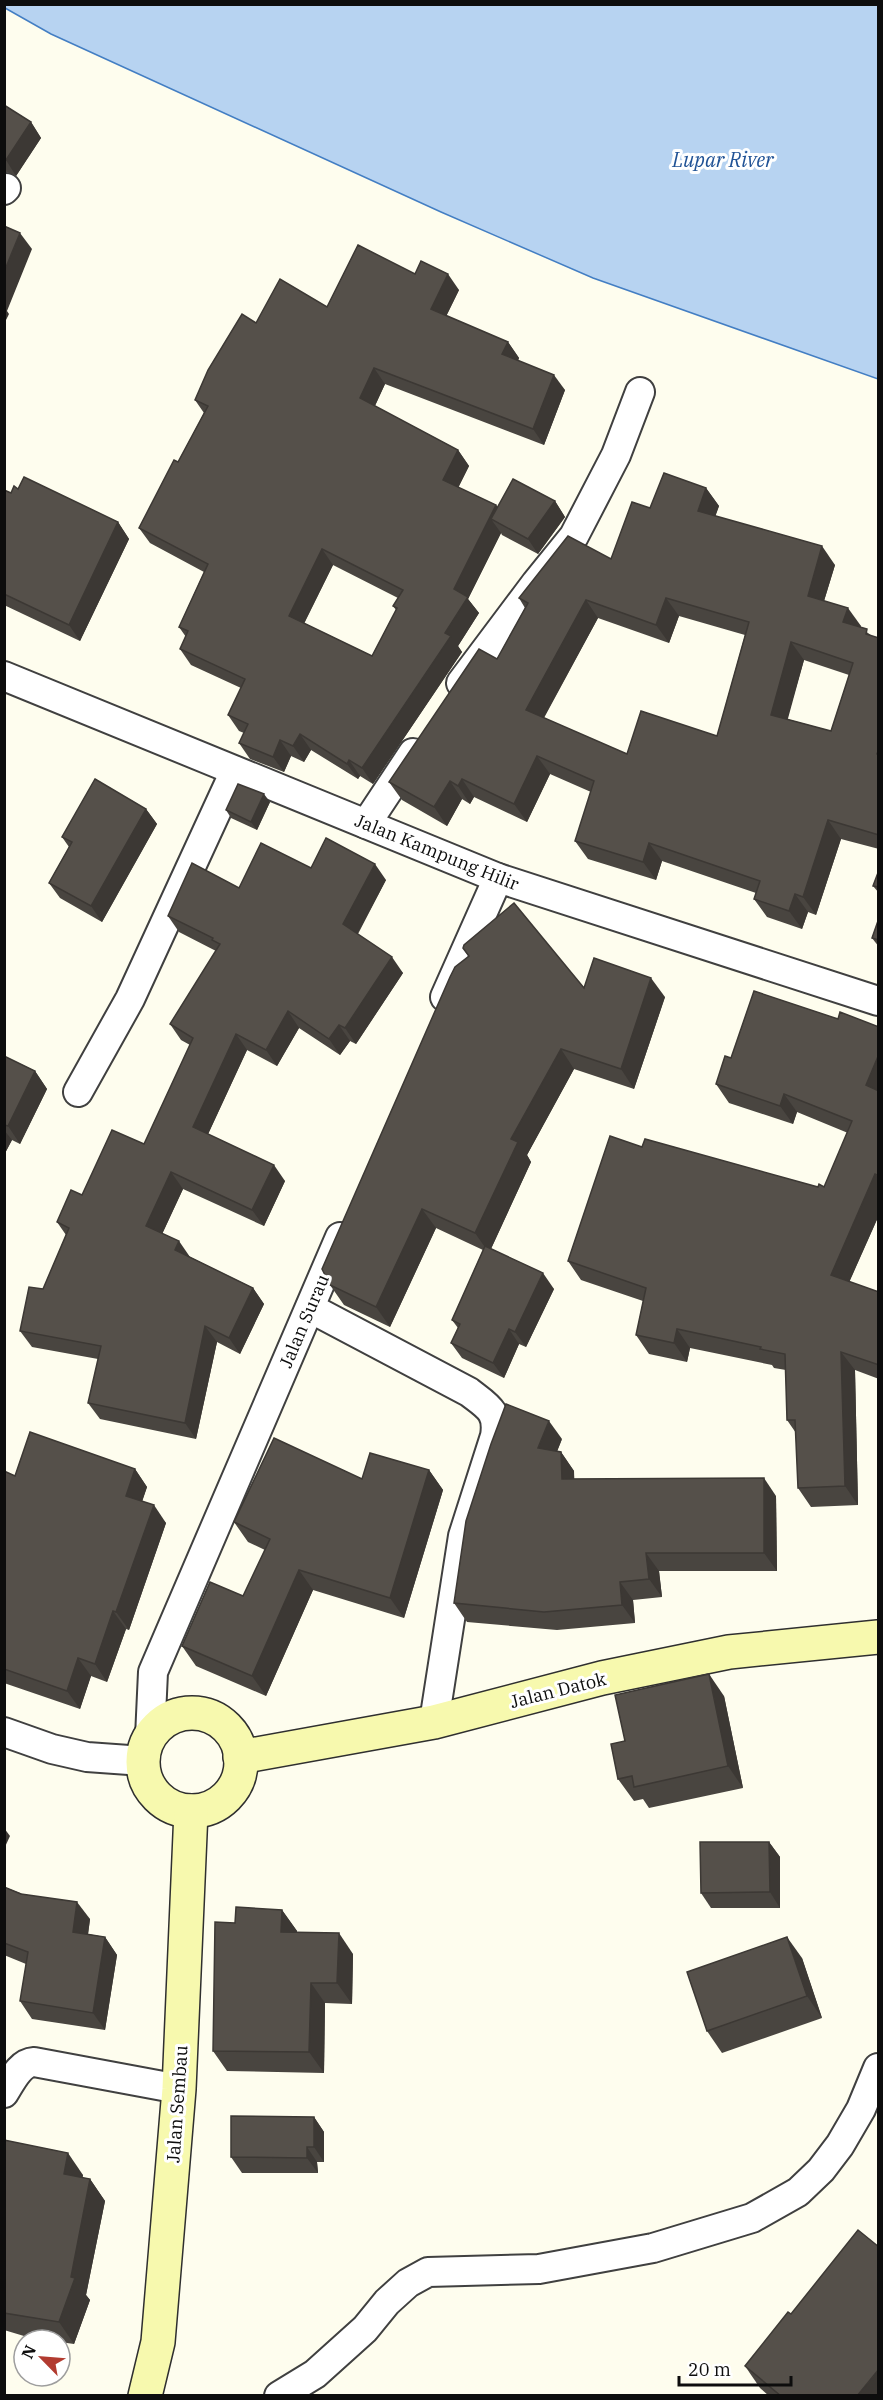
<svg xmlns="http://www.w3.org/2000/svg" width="883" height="2400" viewBox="0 0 883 2400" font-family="'IBM Plex Serif',serif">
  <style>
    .water { fill: #b7d3f1; stroke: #437ec3; stroke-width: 1.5 }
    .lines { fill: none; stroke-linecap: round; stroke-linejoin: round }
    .minor-casing { stroke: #404040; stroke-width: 32 }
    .secondary-casing { stroke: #2f2f2f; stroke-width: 36 }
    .minor { stroke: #fff; stroke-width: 28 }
    .secondary { stroke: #f7f9ae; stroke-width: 33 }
    .wall { fill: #494540; fill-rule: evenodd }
    .shaded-wall { fill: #3c3834 }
    .building { fill: #55504a; stroke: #3c3834; stroke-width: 1.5; fill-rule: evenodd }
    .labels { text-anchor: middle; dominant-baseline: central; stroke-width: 6; stroke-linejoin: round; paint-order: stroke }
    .street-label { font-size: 18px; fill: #0d0d0d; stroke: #fff }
    .water-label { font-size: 20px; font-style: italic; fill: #205295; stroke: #fff }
  </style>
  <rect width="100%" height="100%" fill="#fefdee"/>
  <path class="water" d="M5 4 878 5V379L593 278 441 212 51 34 5 8Z"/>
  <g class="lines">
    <defs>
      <g id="minor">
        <path d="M4 190 6 188"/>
        <path d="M4 676 498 878 878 1001"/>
        <path d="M461 683 536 583 574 536 616 455 640 392"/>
        <path d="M366 824 413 753"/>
        <path d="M445 997 498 878"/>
        <path d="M78 1092 130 999 235 771"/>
        <path d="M310 1308 469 1392C487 1406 499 1411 495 1436L463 1536 434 1722"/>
        <path d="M4 1732 52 1749 87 1757 143 1761"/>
        <path d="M150 1737 153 1672 340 1237"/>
        <path d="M4 2093C12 2081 19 2063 34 2062L179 2089"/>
        <path d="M279 2396 315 2374 365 2329 387 2302 408 2283 428 2272 539 2269 653 2248 752 2218 798 2192 821 2170 840 2145 861 2109 878 2068"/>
      </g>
      <g id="secondary">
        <circle cx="192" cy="1762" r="49"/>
        <path d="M240 1757 434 1722 602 1678 729 1652 878 1637"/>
        <path d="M145 2396 158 2342 179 2089 191 1811"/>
      </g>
    </defs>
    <use href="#minor" class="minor-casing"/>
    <use href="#secondary" class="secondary-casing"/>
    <use href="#minor" class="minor"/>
    <use href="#secondary" class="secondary"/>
  </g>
  <g class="wall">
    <path d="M4 105 31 122 41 138 16 176 4 171Z"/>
    <path d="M415 274 459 290 446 316 508 342 519 358 518 360 565 390 544 445 385 384 375 406 458 450 469 466 458 488 496 505 498 508 555 501 565 517 538 554 502 535 501 533 468 599 479 613 458 646 462 652 373 784 360 776 358 779 311 750 304 762 291 756 284 772 250 759 239 743 244 733 239 731 228 715 241 688 191 665 180 649 186 637 179 627 204 572 150 543 139 528 178 462 204 413 195 400 256 323 327 307ZM333 565 398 598 393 606 396 610 372 656 304 623Z"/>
    <path d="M706 488 719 506 715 516 835 565 824 601 861 626 860 627 872 636 879 638V849L841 839 816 915 808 912 802 929 767 917 754 899 756 893 662 861 656 880 588 859 575 841 591 792 550 774 527 822 474 797 470 804 462 799 447 826 402 800 389 782 497 659 525 608 519 598 611 559 650 508ZM679 616 745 635 717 736 627 754 544 718 598 618 669 643ZM804 660 849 675 831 731 787 719Z"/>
    <path d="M18 489 118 522 129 539 80 641 4 605V490L11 493Z"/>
    <path d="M270 802 257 830 231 818 226 810Z"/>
    <path d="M146 809 157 824 102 922 60 898 49 883 69 847 62 837Z"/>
    <path d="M311 868 386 880 358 934 403 973 356 1044 350 1041 340 1055 299 1028 277 1066 247 1050 208 1134 285 1181 264 1226 183 1189 162 1234 190 1257 253 1288 264 1304 240 1354 217 1342 196 1439 100 1419 88 1403 98 1359 32 1347 20 1331 43 1289 66 1235 57 1222 82 1195 144 1144 190 1045 181 1040 170 1024 216 951 179 932 168 916 239 888Z"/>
    <path d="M879 870V893L873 886Z"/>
    <path d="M879 918V947L872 938Z"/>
    <path d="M463 948 584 988 665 997 634 1089 574 1069 527 1155 531 1162 491 1249 554 1289 526 1347 519 1344 504 1378 462 1358 451 1343 458 1328 452 1320 483 1250 436 1228 390 1327 344 1305 330 1285 468 956Z"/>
    <path d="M838 1019 879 1027V1215L849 1282 879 1292V1379L855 1370 858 1505 811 1507 798 1488 796 1433 787 1420 786 1370 774 1368 772 1365 690 1348 687 1362 649 1354 636 1335 643 1301 581 1280 568 1261 642 1147 818 1187H824L848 1133 797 1112 793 1124 729 1103 716 1084 731 1058Z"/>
    <path d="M4 1056 35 1071 47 1089 20 1144 12 1140 4 1155Z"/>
    <path d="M562 1439 557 1451 561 1452 574 1471V1479L776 1496 777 1571H659L662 1597 633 1600 635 1623 557 1630 467 1622 454 1603Z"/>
    <path d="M135 1469 147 1487 142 1501 166 1523 129 1630 126 1629 107 1682 91 1676 80 1709 4 1683V1471L15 1476Z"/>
    <path d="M429 1470 443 1490 404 1618 313 1590 266 1696 196 1666 182 1646 243 1596 265 1550 248 1542 234 1522 362 1479Z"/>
    <path d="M724 1696 743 1788 649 1808 643 1799 634 1801 618 1779 625 1741Z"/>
    <path d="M769 1842 780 1857V1908H711L701 1893Z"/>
    <path d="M4 1887 90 1919 88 1934 105 1937 117 1955 105 2030 32 2019 20 2001 26 1964 4 1955Z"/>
    <path d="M282 1910 297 1931V1932L353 1954 352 2004 325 2003 324 2073 227 2071 213 2051 235 1923Z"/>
    <path d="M802 1958 822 2018 722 2053 707 2031Z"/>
    <path d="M314 2117 324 2132V2162H317L318 2173H242L231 2157Z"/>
    <path d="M4 2140 83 2175 82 2178 90 2179 105 2201 86 2295 90 2300 74 2344 60 2342V2340H48L24 2336 4 2330Z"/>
    <path d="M791 2314 879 2396H769L760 2388 745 2366Z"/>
  </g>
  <g class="shaded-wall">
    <path d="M31 122 41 138 16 176 6 160Z"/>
    <path d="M20 233 32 249 7 311 9 314 4 324V272Z"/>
    <path d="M448 274 459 290 442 325 431 309Z"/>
    <path d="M508 342 519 358 514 370 502 354Z"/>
    <path d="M374 368 385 384 371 414 360 398Z"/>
    <path d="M554 375 565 390 544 445 533 429Z"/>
    <path d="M458 450 469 466 454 496 443 480Z"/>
    <path d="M706 488 719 506 711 529 698 511Z"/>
    <path d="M555 501 565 517 538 554 528 539Z"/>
    <path d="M496 505 507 521 491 519 501 533 468 599 479 613 458 646 462 652 373 784 362 768 445 633 454 589Z"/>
    <path d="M118 522 129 539 80 641 69 625Z"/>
    <path d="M822 546 835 565 820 614 808 596Z"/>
    <path d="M322 549 333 565 300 632 289 616Z"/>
    <path d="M666 598 679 616 669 643 656 625Z"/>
    <path d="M586 600 598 618 538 728 526 710Z"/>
    <path d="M848 608 861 626 856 640 843 622Z"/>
    <path d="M791 642 804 660 784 733 771 715Z"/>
    <path d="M300 734 311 750 304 762 293 746Z"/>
    <path d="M280 740 291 756 284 772 273 757Z"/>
    <path d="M537 756 550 774 527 822 514 804Z"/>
    <path d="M349 760 360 776 358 779 347 764Z"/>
    <path d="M462 779 474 797 470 804 458 786Z"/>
    <path d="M450 781 462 799 447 826 434 807Z"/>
    <path d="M264 794 270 802 257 830 251 822Z"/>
    <path d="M146 809 157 824 102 922 91 906Z"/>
    <path d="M828 820 841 839 816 915 803 897Z"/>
    <path d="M649 843 662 861 656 880 643 862Z"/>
    <path d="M375 864 386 880 354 940 343 924Z"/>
    <path d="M795 894 808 912 802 929 789 911Z"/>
    <path d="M392 957 403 973 356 1044 345 1028Z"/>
    <path d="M651 978 665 997 634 1089 621 1069Z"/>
    <path d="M288 1011 299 1028 277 1066 266 1050Z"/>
    <path d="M339 1025 350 1041 340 1055 329 1039Z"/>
    <path d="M236 1034 247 1050 204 1143 193 1127Z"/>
    <path d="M561 1049 574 1069 527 1155 531 1162 489 1253 475 1233 511 1139Z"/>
    <path d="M879 1054V1103L866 1085Z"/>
    <path d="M35 1071 47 1089 20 1144 8 1126Z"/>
    <path d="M784 1094 797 1112 793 1124 780 1106Z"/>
    <path d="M4 1130 12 1140 4 1155Z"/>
    <path d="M274 1165 285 1181 264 1226 252 1210Z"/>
    <path d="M171 1172 183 1189 158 1243 146 1226Z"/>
    <path d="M875 1174 879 1179V1215L844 1294 831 1275Z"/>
    <path d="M422 1209 436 1228 390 1327 376 1307Z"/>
    <path d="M179 1241 190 1257 175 1250Z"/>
    <path d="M543 1273 554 1289 526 1347 515 1332Z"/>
    <path d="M253 1288 264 1304 240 1354 229 1338Z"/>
    <path d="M205 1326 217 1342 196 1439 185 1423Z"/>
    <path d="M509 1329 519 1344 504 1378 493 1363Z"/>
    <path d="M677 1329 690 1348 687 1362 674 1343Z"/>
    <path d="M841 1352 855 1370 858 1505 845 1486Z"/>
    <path d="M549 1421 562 1439 551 1467 538 1448Z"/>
    <path d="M561 1452 574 1471 575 1497 562 1479Z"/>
    <path d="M135 1469 147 1487 138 1514 126 1496Z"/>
    <path d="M429 1470 443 1490 404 1618 390 1598Z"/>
    <path d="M764 1478 776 1496 777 1571 764 1553Z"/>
    <path d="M154 1505 166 1523 129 1630 116 1612Z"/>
    <path d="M646 1553 659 1571 662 1597 649 1579Z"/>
    <path d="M299 1570 313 1590 266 1696 252 1676Z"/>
    <path d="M620 1582 633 1600 635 1623 622 1605Z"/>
    <path d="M113 1611 126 1629 107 1682 95 1664Z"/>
    <path d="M78 1658 91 1676 80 1709 67 1691Z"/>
    <path d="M709 1674 724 1696 743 1788 728 1766Z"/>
    <path d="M4 1828 10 1836 4 1849Z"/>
    <path d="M769 1842 780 1857V1908L770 1892Z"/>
    <path d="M77 1902 90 1919 86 1950 73 1932Z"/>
    <path d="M282 1910 297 1931 296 1953 281 1932Z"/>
    <path d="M339 1933 353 1954 352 2004 337 1983Z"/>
    <path d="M105 1937 117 1955 105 2030 93 2013Z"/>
    <path d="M787 1937 802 1958 822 2018 807 1996Z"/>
    <path d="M311 1983 325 2003 324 2073 309 2052Z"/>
    <path d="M314 2117 324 2132V2162L314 2147Z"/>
    <path d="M307 2147 317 2162 318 2173 307 2158Z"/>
    <path d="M68 2153 83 2175 79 2195 64 2174Z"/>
    <path d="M90 2179 105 2201 86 2295 90 2300 74 2344 59 2322 71 2277Z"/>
    <path d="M879 2369V2396H857Z"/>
  </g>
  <g class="building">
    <path d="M4 105 31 122 6 160H4Z"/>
    <path d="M4 226 20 233 4 272Z"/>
    <path d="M358 245 415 274 421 261 448 274 431 309 508 342 502 354 554 375 533 429 374 368 360 398 458 450 443 480 496 505 454 589 468 597 445 633 451 636 362 768 349 760 347 764 300 734 293 746 280 740 273 757 239 743 248 724 228 715 245 679 180 649 188 631 179 627 208 564 139 528 174 460 178 462 208 406 195 400 208 370 242 314 256 323 280 279 327 307ZM322 549 403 590 393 606 397 608 372 656 289 616Z"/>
    <path d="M664 473 706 488 698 511 822 546 808 596 848 608 843 622 867 629 866 634 879 638V749L877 754 879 755V835L828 820 803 897 795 894 789 911 754 899 760 881 649 843 643 862 575 841 594 781 537 756 514 804 462 779 458 786 450 781 434 807 389 782 479 649 497 659 528 603 519 598 568 536 611 559 632 502 650 508ZM666 598 749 622 717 736 641 711 627 754 526 710 586 600 656 625ZM791 642 853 663 831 731 771 715Z"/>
    <path d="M24 477 118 522 69 625 4 594V490L11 493 14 486 18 489Z"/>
    <path d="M513 479 555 501 528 539 491 519Z"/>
    <path d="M95 779 146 809 91 906 49 883 72 842 62 837Z"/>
    <path d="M238 784 264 794 251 822 226 810Z"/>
    <path d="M326 838 375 864 343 924 392 957 345 1028 339 1025 329 1039 288 1011 266 1050 236 1034 193 1127 274 1165 252 1210 171 1172 146 1226 179 1241 175 1250 253 1288 229 1338 205 1326 185 1423 88 1403 101 1346 20 1331 29 1287 43 1289 69 1228 57 1222 71 1190 82 1195 112 1130 144 1144 193 1038 170 1024 220 944 212 940 213 938 168 916 192 863 239 888 261 843 311 868Z"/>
    <path d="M879 870V887L873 886Z"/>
    <path d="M514 903 584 988 594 958 651 978 621 1069 561 1049 511 1139 518 1142 475 1233 422 1209 376 1307 330 1285 322 1269 450 977 455 967 469 956 463 948 464 945Z"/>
    <path d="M879 918V940L872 938Z"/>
    <path d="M754 991 838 1019 840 1012 879 1027V1054L866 1085 879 1091V1176L875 1174 831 1275 879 1292V1365L841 1352 845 1486 798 1488 795 1420H787L785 1354 760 1349 761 1347 677 1329 674 1343 636 1335 646 1288 568 1261 610 1136 642 1147 645 1139 818 1187 819 1184 824 1187 852 1121 784 1094 780 1106 716 1084 725 1056 731 1058Z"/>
    <path d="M4 1056 35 1071 8 1126 4 1125Z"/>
    <path d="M485 1246 543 1273 515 1332 509 1329 493 1363 451 1343 460 1324 452 1320Z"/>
    <path d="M506 1404 549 1421 538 1448 561 1452 562 1479 764 1478V1553H646L649 1579 620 1582 622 1605 544 1612 454 1603 466 1521 491 1444Z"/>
    <path d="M30 1432 135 1469 126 1496 154 1505 116 1612 113 1611 95 1664 78 1658 67 1691 4 1669V1471L15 1476Z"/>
    <path d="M274 1438 362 1479 370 1453 429 1470 390 1598 299 1570 252 1676 182 1646 210 1582 243 1596 270 1539 234 1522Z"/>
    <path d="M709 1674 728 1766 634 1787 632 1776 618 1779 611 1744 625 1741 615 1695Z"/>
    <path d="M700 1842H769L770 1892 701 1893Z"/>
    <path d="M4 1887 21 1894 77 1902 73 1932 105 1937 93 2013 20 2001 28 1952 4 1943Z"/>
    <path d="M236 1907 282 1910 281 1932 339 1933 337 1983H311L309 2052 213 2051 215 1922 235 1923Z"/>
    <path d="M787 1937 807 1996 707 2031 687 1972Z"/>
    <path d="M231 2116 314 2117V2147H307V2158L231 2157Z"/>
    <path d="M4 2140 68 2153 64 2174 90 2179 71 2277 75 2278 59 2322 4 2313Z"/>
    <path d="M858 2230 879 2247V2369L857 2396H781L745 2366 788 2312 791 2314Z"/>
  </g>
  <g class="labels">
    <g class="street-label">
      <text transform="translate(437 852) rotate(22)">Jalan Kampung Hilir</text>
      <text transform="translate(304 1321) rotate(-67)">Jalan Surau</text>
      <text transform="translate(558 1690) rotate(-14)">Jalan Datok</text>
      <text transform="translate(177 2104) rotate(-86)">Jalan Sembau</text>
    </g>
    <g class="water-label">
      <text x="723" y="159">Lupar River</text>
    </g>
  </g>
  <rect width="883" height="2400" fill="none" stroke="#0d0d0d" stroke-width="12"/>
  <g transform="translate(42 2358) rotate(295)"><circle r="28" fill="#ffffff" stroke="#9e9e9e" stroke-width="1.5"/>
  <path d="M0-4.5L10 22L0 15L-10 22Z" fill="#b23b30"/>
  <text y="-9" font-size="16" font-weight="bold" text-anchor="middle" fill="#0d0d0d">N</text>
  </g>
  <path d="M679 2376v9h112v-9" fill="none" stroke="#0d0d0d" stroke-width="3"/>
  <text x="688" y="2376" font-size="18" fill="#0d0d0d" stroke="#ffffff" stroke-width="4.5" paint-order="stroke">20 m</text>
</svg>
